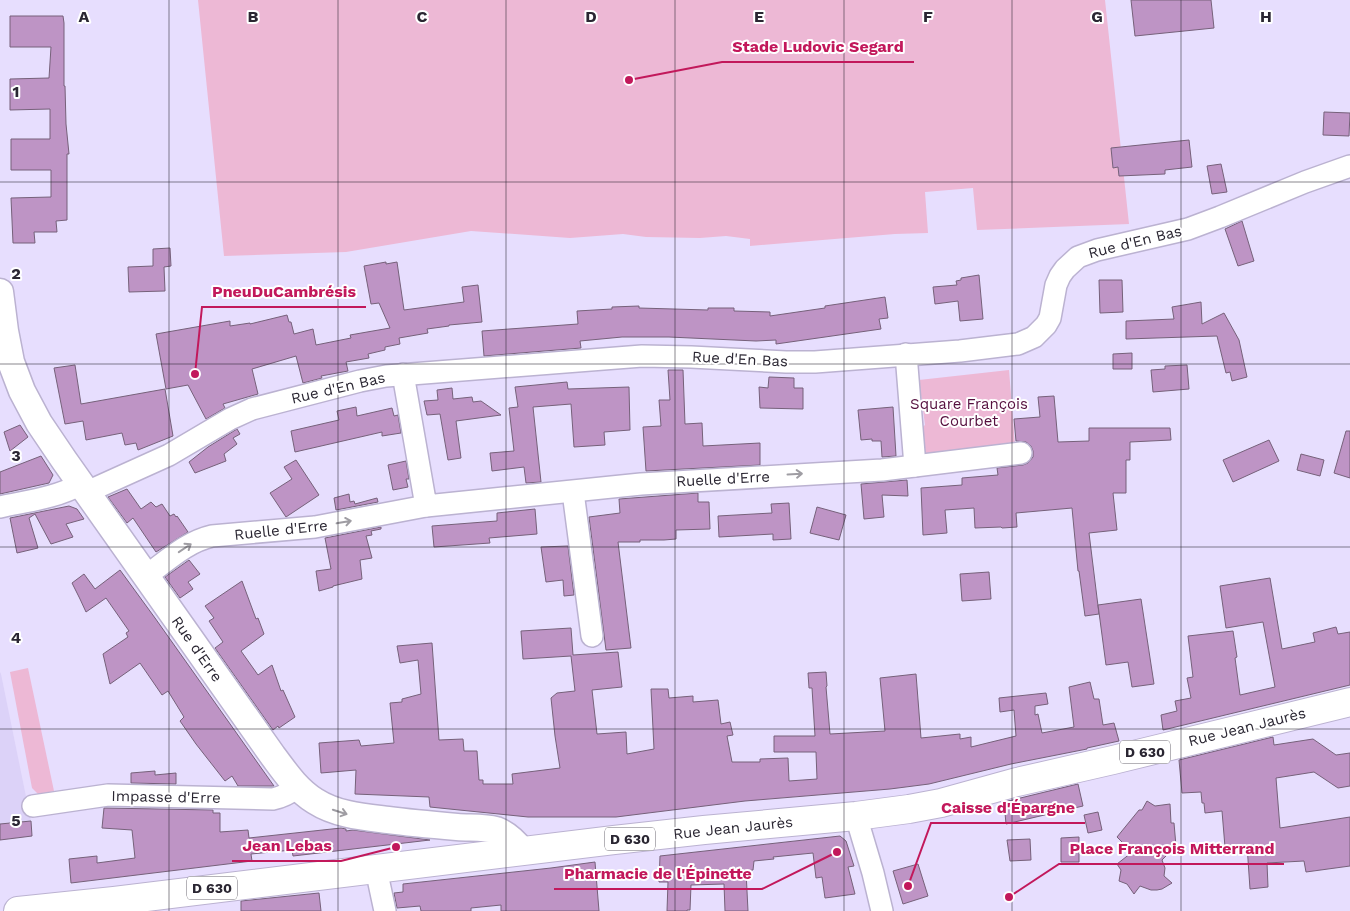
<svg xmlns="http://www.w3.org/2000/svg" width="1350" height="911" viewBox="0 0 1350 911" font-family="'Work Sans',sans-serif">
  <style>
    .built { fill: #dcd2f8 }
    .green { fill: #edb8d5 }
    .building { fill: #be94c5; stroke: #76617a }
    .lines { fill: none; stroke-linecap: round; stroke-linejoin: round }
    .minor-casing { stroke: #bbb2d1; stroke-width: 24 }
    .tertiary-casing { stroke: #bbb2d1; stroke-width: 29 }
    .primary-casing { stroke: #bbb2d1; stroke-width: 30 }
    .minor { stroke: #fff; stroke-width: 21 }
    .tertiary { stroke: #fff; stroke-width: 26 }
    .primary { stroke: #fff; stroke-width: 28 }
    .oneway { stroke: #9f9da3 }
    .grid { fill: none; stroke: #2a2632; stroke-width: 1; stroke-opacity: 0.55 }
    .labels { text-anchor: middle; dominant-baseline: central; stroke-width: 4; stroke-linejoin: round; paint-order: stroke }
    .shield { fill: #fff; stroke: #6a6770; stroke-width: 1 }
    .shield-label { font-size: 14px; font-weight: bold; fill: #2a2632 }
    .street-label { font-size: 15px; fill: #2a2632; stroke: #fff }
    .park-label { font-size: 15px; fill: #550f3e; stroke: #fff }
    .grid-label { font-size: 16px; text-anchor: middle; font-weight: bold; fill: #2a2632; stroke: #fff; stroke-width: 4; stroke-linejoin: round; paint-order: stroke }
    .leader { fill: none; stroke: #c2185b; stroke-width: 2 }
    .callout-dot { fill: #c2185b; stroke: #fff; stroke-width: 2 }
    .callout-label { font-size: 16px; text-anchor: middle; font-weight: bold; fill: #c2185b; stroke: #fff; stroke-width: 4; stroke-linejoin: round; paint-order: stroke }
  </style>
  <rect width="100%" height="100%" fill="#e7defe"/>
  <path class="built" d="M0 672 1 674 31 821 0 824Z"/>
  <g class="green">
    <path d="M198 0H1105L1129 224 977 230 973 188 925 192 928 233 895 234 750 246V239L726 236 700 238 646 237 623 234 570 238 471 231 346 252 224 256Z"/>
    <path d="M1009 370 1015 445 930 456 921 449 918 431 925 425 919 380Z"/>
    <path d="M28 668 54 791 39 795 32 788 10 672Z"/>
  </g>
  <g class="building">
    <path d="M1131 0H1211L1214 28 1135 36Z"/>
    <path d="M10 16H63L64 23V86H65L66 124 69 154H67V220L56 221 57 232H34L35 243H13L11 198 51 197V170H11V139H50V109L10 110V79L49 78 51 47H10Z"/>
    <path d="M1324 112 1350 113 1349 136 1323 135Z"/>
    <path d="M1189 140 1192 167 1165 170V174L1119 176 1118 167 1113 168 1111 148Z"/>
    <path d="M1221 164 1227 192 1212 194 1207 166Z"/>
    <path d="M1242 221 1254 261 1238 266 1225 229Z"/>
    <path d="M170 248 171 266 164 267 165 291 129 292 128 267 153 266V249Z"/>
    <path d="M386 262V264L397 262 404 310 464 302 462 287 478 285 482 322 449 325V326L427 329 428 333 399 338 400 344 385 347V350L368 354 369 358 346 362 348 371 321 376 322 378 303 383 296 356 252 369 258 394 223 404 225 408 206 419 188 385 166 389 156 334 230 321V326L250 323V324L287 315 289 322H291L294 334 313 329 316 345 351 338 350 335 390 328 379 303 371 304 364 266Z"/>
    <path d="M979 275 983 319 960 321 958 301 935 304 933 287 957 285 956 281 961 280V278Z"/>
    <path d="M1099 280H1122L1123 312 1100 313Z"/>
    <path d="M885 297 888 318 879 319 881 329 776 344V340L756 341 669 337H622L580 341 581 348 484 356 482 331 578 324 577 311 612 309V307L639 306V308L708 310V308H734V311L770 312V316L825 308V306Z"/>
    <path d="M1201 302 1202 324 1224 313 1239 340 1247 377 1232 381 1230 372 1226 373 1217 336 1126 339V321L1174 319 1172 307Z"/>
    <path d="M1132 353V369H1113V354Z"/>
    <path d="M75 365 81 404 165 389 173 436 138 450 136 443 125 445 122 433 86 440 83 421 65 424 54 368Z"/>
    <path d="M1187 365 1189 389 1153 392 1151 370 1165 369V366Z"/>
    <path d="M668 370H683L685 424 702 423 703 446 760 443V465L646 471 643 427 661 426 659 400H670Z"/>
    <path d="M769 377 794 378V388H803V409L760 408 759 387 768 388Z"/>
    <path d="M567 382 568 389 629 387 630 430 604 432 605 445 574 447 571 404 533 407 541 482 526 483 524 467 492 471 490 453 514 451 509 408 518 407 515 387Z"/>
    <path d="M452 388 453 399 472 397 473 402 481 401 501 415 456 421 461 458 448 460 440 414 427 415 424 401 438 400 437 390Z"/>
    <path d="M1054 396 1058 442 1089 441V428H1170L1171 440 1130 442V460H1126V493H1113L1117 530 1089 533 1099 614 1085 616 1079 571H1078L1072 508 1016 513 1017 527 1002 528 1001 527 975 528 974 508 945 510 947 533 923 535 921 488 962 485V478L998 475 997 468 1023 465 1028 463 1033 457V451L1031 446 1026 442 1016 441 1014 419 1040 417 1038 397Z"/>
    <path d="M356 407 357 416 392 408 394 416 398 415 401 433 382 436V432L295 452 291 431 339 420 337 411Z"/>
    <path d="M893 407 896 456 882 457 881 441H872V439L861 440 858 410Z"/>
    <path d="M20 425 28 437 10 451 4 432Z"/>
    <path d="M237 429 240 434 233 438 237 444 224 454 226 461 195 473 189 462 208 447Z"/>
    <path d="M1346 431H1350V478L1334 473Z"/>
    <path d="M1269 440 1279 461 1233 482 1223 460Z"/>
    <path d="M1301 454 1324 460 1320 476 1297 470Z"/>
    <path d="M41 456 53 475 49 483 0 494V472Z"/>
    <path d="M296 460 319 495 286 517 270 493 292 479 284 467Z"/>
    <path d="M406 461 409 479H406L408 487 393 490 388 465Z"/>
    <path d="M907 480 908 496 882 495 884 517 864 519 861 484Z"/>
    <path d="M127 489 141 509 151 502 156 507 162 504 170 516 174 514 176 517 177 516 188 532 156 552 133 518 127 523 108 497Z"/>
    <path d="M698 493V502H709L710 529 676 530V539L664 540H640V542H618L631 648 606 650 589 517 620 513 619 499Z"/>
    <path d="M349 494 350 502 354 501 355 504 377 498 378 502 336 510 334 498Z"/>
    <path d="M789 503 791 539 773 540V534L719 537 718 516 772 513 771 504Z"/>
    <path d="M69 506 77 509 84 519 66 524 73 537 51 544 35 514 29 518 38 548 17 553 10 518Z"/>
    <path d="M817 507 846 515 839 540 810 533Z"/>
    <path d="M535 509 537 534 489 538 490 543 434 547 432 526 497 521V513Z"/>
    <path d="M381 527V529L371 531 372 535 366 536 372 558 360 560 362 579 333 586V587L319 591 316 571 331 569 325 538Z"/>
    <path d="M568 546 574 595 564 596 563 580 546 582 541 547Z"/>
    <path d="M189 560 200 574 188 582 193 589 180 598 165 577Z"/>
    <path d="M120 570 155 618 274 786H238L232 776 225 781 196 744 180 721 184 717 168 691 162 695 140 663 110 684 103 654 128 637 126 633 129 631 106 598 86 612 80 599 72 583 84 574 95 589Z"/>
    <path d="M989 572 991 599 962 601 960 574Z"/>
    <path d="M1270 578 1282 649 1315 642 1313 633 1336 627 1338 634 1350 632V685L1163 730 1161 715 1177 711 1175 701 1191 698 1187 678 1193 677 1188 636 1233 631 1237 657 1235 658 1240 695 1275 687 1263 622 1226 628 1220 586Z"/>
    <path d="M242 581 256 619 258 618 264 634 241 651 258 675 272 665 281 691 283 690 295 717 279 728 278 726 273 730 215 648 223 642 209 621 214 618 205 606Z"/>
    <path d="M1141 599 1154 684 1132 687 1128 662 1106 665 1098 605Z"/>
    <path d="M571 628 573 655 618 652 622 687 592 690 597 734 626 732 627 754 654 749 651 689H668L669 698 693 696V702L718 700 721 724 730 722 733 735 727 736 732 762H760V759L788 758 789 781 817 779 816 752H774V736H815L812 688H809L808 673 826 672 827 686 826 687 830 734 885 731 880 678 916 674 921 738 960 734V739L971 737V747L1016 736 1014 710 1000 712 999 698 1046 693 1048 704 1035 706V715L1038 714 1042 733 1074 727 1069 687 1090 682 1094 699H1099L1103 725 1114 723 1119 741 1087 748V749L1011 764 929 784 890 789 745 801 616 817H528L430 807 429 797 355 794 356 770 321 773 319 743 359 740 361 746 394 743 390 703 402 702V699L421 694 418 660 400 663 397 646 432 643 439 740 463 739 464 751H477L479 780H483V784H513L512 774 560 768 555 736 551 698 557 693 575 691 571 656 523 659 521 631Z"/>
    <path d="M1273 737 1274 745 1313 739 1336 755 1350 753V786L1338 788 1314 772 1276 778 1280 828 1350 817V866L1306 872 1304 861 1267 863 1268 887 1250 889 1247 845 1225 847 1222 811 1205 813 1204 803H1202L1201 792 1182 793 1179 760Z"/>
    <path d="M155 771V775L176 773V784L131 783V773Z"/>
    <path d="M1078 784 1083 806 1006 824 1004 802Z"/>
    <path d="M1147 801 1155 806 1170 804 1171 823H1174L1176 846 1162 860 1165 868 1164 876 1172 883 1162 889 1157 890H1151L1140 886 1134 894 1127 884 1119 881 1121 870 1117 864 1131 853 1122 846 1124 844 1117 837 1139 810H1142Z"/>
    <path d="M104 808 213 810V813H220V832L248 830 249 838 341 828 346 829V831L353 830 430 840 293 856 292 850 251 854 252 861 71 883 69 859 97 856V863L135 858 132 830 102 828Z"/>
    <path d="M1098 812 1102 830 1088 833 1084 815Z"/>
    <path d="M31 821 32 836 0 840V824Z"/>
    <path d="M840 836 846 841 854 866 848 867 855 894 825 898 822 877 816 878 813 853 773 857 774 859 754 861 753 870 746 871 748 911H725L724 884 691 885 690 910H687V911H667L668 882H659L660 856Z"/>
    <path d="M1079 837V862H1061V838Z"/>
    <path d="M1030 839 1031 860 1010 861 1007 840Z"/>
    <path d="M595 862 599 911H501V905L471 908V911H421L420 906 397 908 394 893 403 892V884L551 868Z"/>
    <path d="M918 864 928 896 903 904 893 871Z"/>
    <path d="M319 893 321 911H241V901Z"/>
  </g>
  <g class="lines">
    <defs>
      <g id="minor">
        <path d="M906 354 915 466"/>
        <path d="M403 374 426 506 641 484 882 470 1021 453"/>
        <path d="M87 492 169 455 230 419 252 409 360 381 386 376 642 356 691 357 786 362H815L960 351 1018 344 1034 337 1046 325 1050 318 1056 285 1060 276 1065 269 1078 257 1097 250 1188 229 1220 217 1305 182 1350 166"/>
        <path d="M573 492 592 636"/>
        <path d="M0 507C27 501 56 498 81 484"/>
        <path d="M146 576C167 561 186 542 212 536L315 527 426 506"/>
        <path d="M33 806 108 795 273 799C283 797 290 793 298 787"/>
        <path d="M856 816 873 873 882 911"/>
        <path d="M376 869 385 911"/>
      </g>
      <path id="tertiary" d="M0 292 5 331 11 362 22 391 39 423 64 460 273 756C285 772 297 790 315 801 337 815 363 817 388 820 411 823 434 825 457 827 470 828 484 827 496 830 507 834 515 842 522 851"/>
      <path id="primary" d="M18 911 114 901 614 840 704 830 856 816 909 809 941 803 1017 782 1113 760 1350 702"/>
    </defs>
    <use href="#minor" class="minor-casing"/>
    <use href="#tertiary" class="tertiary-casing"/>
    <use href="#primary" class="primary-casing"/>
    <use href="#minor" class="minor"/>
    <use href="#tertiary" class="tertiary"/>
    <use href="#primary" class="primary"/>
  </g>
  <defs><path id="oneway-shaft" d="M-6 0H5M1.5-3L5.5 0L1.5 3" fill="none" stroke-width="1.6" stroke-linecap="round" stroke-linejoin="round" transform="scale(1.25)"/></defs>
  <g class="oneway">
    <use href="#oneway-shaft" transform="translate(795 474) rotate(-3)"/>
    <use href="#oneway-shaft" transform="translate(344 522) rotate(-10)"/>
    <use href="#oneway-shaft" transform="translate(185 548) rotate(-34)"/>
    <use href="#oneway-shaft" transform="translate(340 812) rotate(18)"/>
  </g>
  <path class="grid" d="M169 0V911M338 0V911M506 0V911M675 0V911M844 0V911M1012 0V911M1181 0V911M0 182H1350M0 364H1350M0 547H1350M0 729H1350"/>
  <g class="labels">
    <g class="shield">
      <rect x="1120" y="740.5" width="50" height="23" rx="4"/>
      <rect x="605" y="827.5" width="50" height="23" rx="4"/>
      <rect x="187" y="876.5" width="50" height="23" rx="4"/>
    </g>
    <g class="shield-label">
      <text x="1145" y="752">D 630</text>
      <text x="630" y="839">D 630</text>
      <text x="212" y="888">D 630</text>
    </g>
    <g class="street-label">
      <text transform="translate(1135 242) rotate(-14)">Rue d'En Bas</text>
      <text transform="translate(740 359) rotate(3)">Rue d'En Bas</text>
      <text transform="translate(338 388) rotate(-13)">Rue d'En Bas</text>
      <text transform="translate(723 479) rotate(-3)">Ruelle d'Erre</text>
      <text transform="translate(281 530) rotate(-6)">Ruelle d'Erre</text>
      <text transform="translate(197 649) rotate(55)">Rue d'Erre</text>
      <text transform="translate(1247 727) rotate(-14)">Rue Jean Jaurès</text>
      <text transform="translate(166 797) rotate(1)">Impasse d'Erre</text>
      <text transform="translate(733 828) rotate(-6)">Rue Jean Jaurès</text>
    </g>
    <g class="park-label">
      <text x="969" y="404">Square François<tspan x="969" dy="17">Courbet</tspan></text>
    </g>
  </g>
  <g class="grid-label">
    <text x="84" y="22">A</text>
    <text x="253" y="22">B</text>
    <text x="422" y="22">C</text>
    <text x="591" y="22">D</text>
    <text x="759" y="22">E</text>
    <text x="928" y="22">F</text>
    <text x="1097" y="22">G</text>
    <text x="1266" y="22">H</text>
    <text x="16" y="97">1</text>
    <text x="16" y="279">2</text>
    <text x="16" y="461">3</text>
    <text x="16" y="643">4</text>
    <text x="16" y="826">5</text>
  </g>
  <path class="leader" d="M629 80L722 62H914M195 374L202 307H366M908 886L931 823H1085M396 847L341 861H232M1009 897L1059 864H1284M837 852L762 889H554"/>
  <g class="callout-dot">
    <circle cx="629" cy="80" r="5"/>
    <circle cx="195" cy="374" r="5"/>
    <circle cx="908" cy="886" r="5"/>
    <circle cx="396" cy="847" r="5"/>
    <circle cx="1009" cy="897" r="5"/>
    <circle cx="837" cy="852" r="5"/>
  </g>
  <g class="callout-label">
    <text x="818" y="52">Stade Ludovic Segard</text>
    <text x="284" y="297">PneuDuCambrésis</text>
    <text x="1008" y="813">Caisse d'Épargne</text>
    <text x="287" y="851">Jean Lebas</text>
    <text x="1172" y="854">Place François Mitterrand</text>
    <text x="658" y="879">Pharmacie de l'Épinette</text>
  </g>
</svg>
